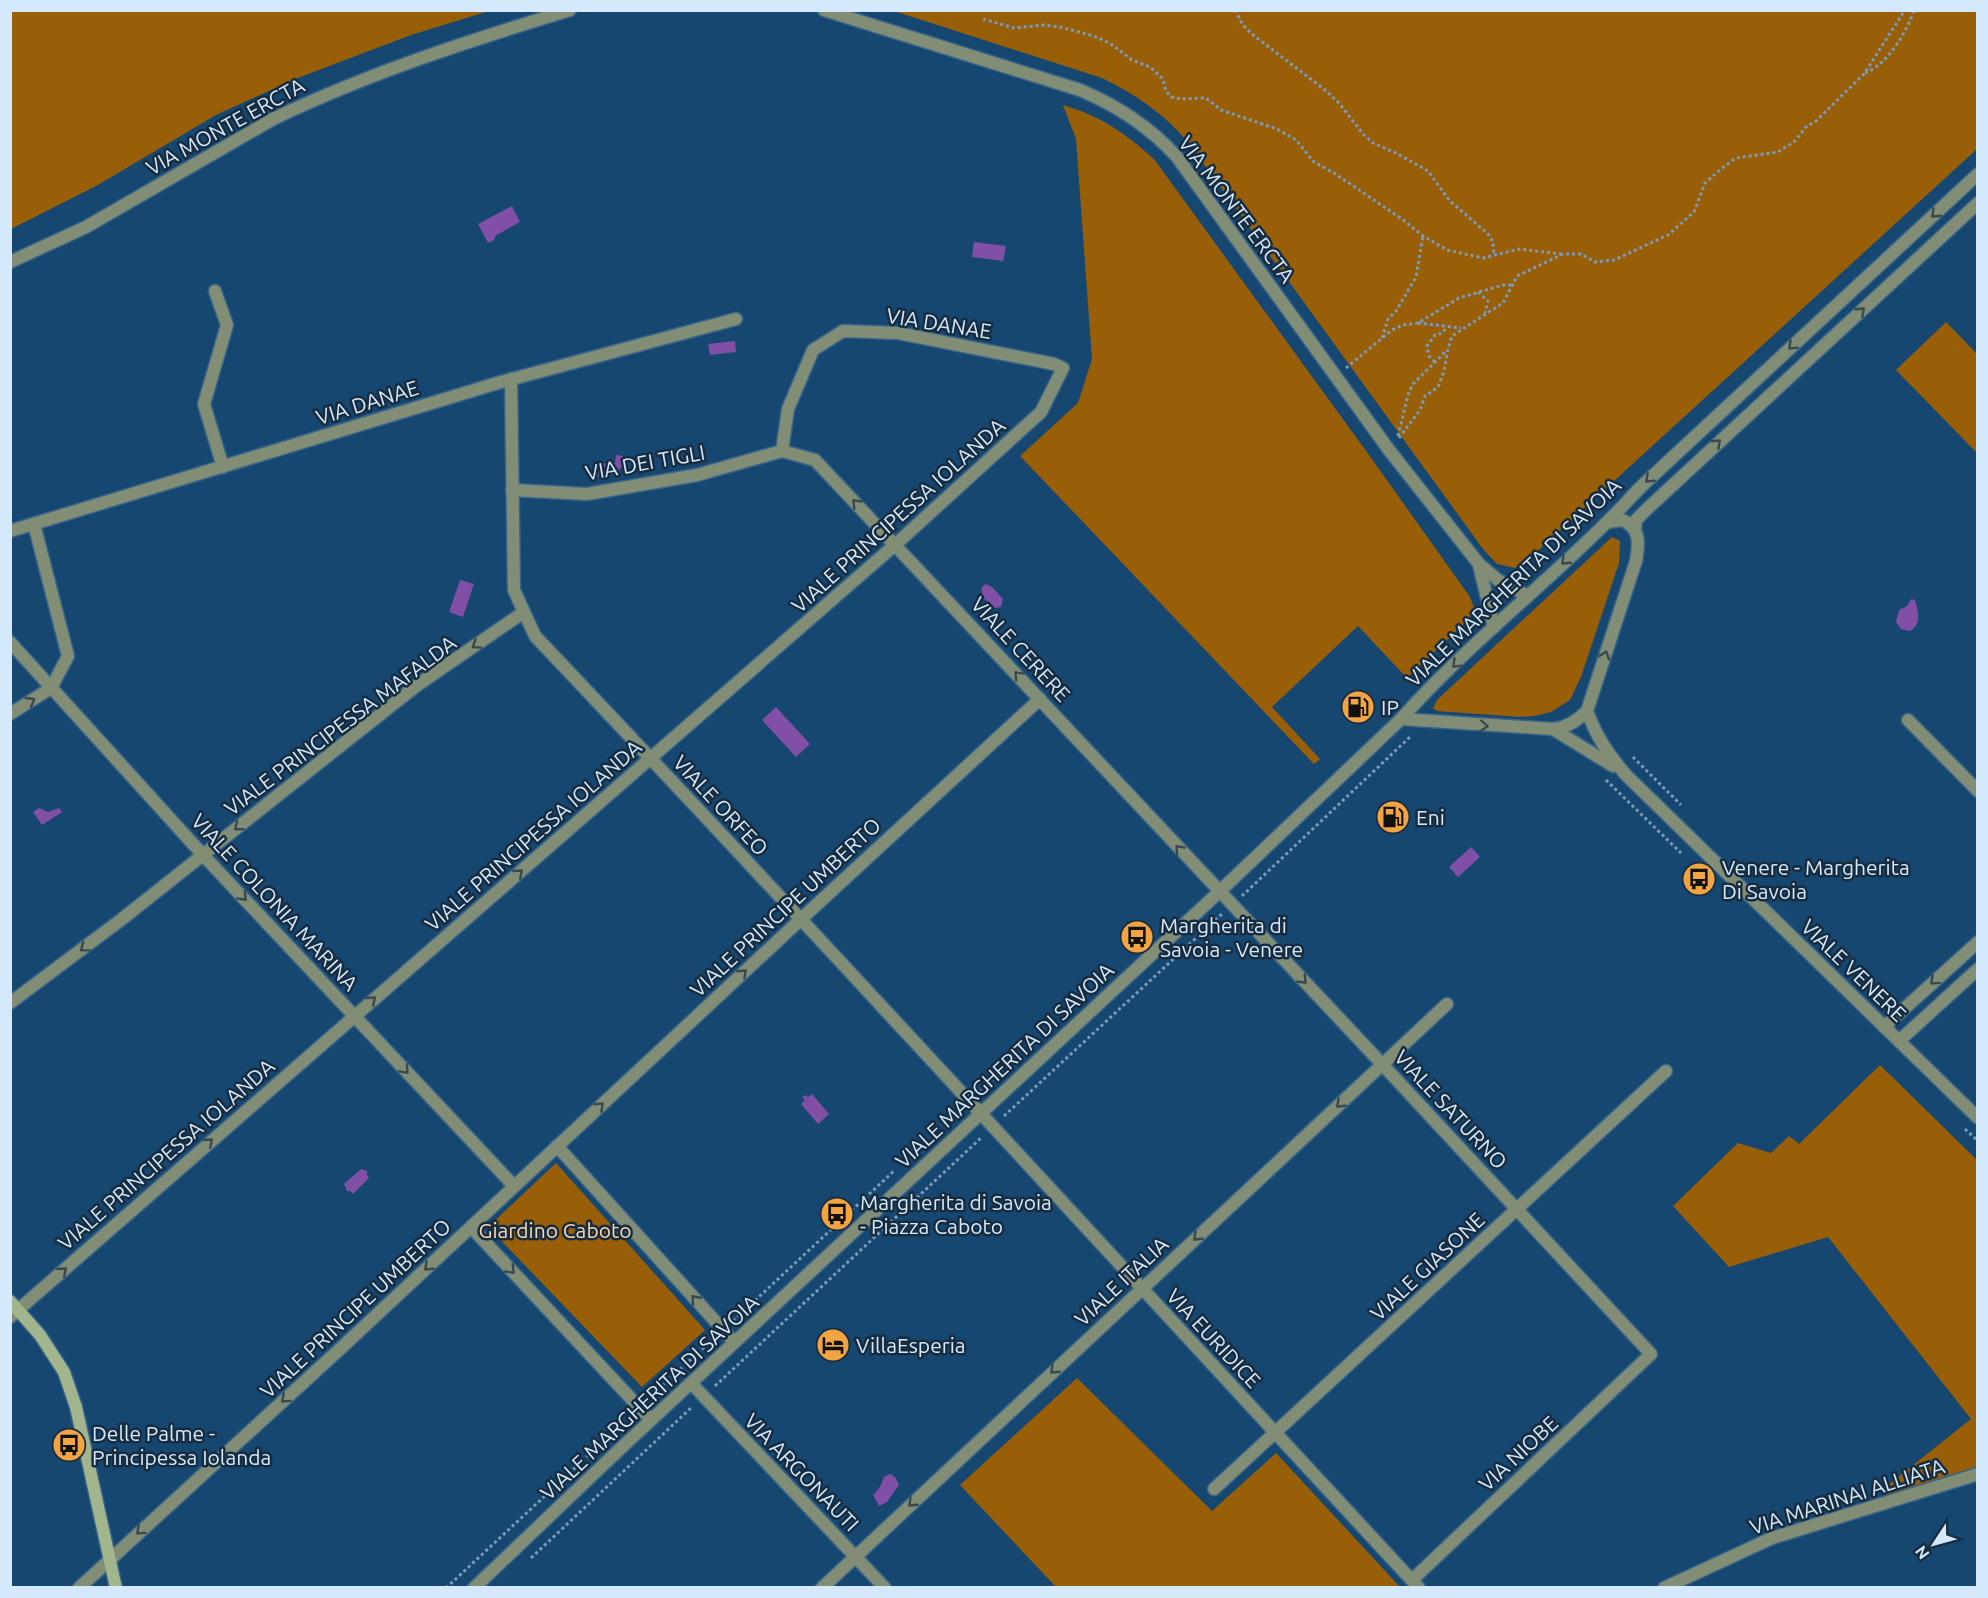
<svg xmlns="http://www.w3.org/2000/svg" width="1988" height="1598" viewBox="0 0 1988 1598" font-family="Ubuntu,sans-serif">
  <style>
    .green { fill: #985f08 }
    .water { fill: #8150a6 }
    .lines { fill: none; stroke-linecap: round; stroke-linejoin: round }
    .minor-casing { stroke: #38648a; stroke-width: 15 }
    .tertiary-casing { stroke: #38648a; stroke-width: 15 }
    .secondary-casing { stroke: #38648a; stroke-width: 15 }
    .path { stroke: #7a9bba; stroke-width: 3; stroke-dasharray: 3 3; stroke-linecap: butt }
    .minor { stroke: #818d74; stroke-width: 12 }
    .tertiary { stroke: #818d74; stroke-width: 12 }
    .secondary { stroke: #a2b58d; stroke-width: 12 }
    .oneway { stroke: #38494f }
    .labels { text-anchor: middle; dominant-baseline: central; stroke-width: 5; stroke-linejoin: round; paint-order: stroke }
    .street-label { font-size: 21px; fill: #d5e9fd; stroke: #182c3f }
    .poi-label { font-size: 21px; fill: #d5e9fd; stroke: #182c3f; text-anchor: start }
    .park-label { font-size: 21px; fill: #fcd7af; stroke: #182c3f }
  </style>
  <rect width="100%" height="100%" fill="#164771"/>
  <g class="green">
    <path d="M10 11 11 10 489 11 411 35 295 79 216 115 96 186 11 229Z"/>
    <path d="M894 11H1977V149L1532 556 1515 568 1497 564 1483 549 1187 141C1163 113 1135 94 1102 78Z"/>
    <path d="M1063 105C1101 116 1125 133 1154 159L1369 455 1470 597 1474 608 1468 620 1407 678 1358 626 1272 707 1320 759 1314 764 1020 456 1078 403 1092 359 1076 139Z"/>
    <path d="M1946 322 1977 354V453L1896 370Z"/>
    <path d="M1612 537 1620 541 1619 563 1581 677 1570 700 1551 712 1535 716 1520 717 1437 711 1433 708 1437 700Z"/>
    <path d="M1880 1065 1977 1160V1467L1889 1496 1884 1494 1888 1485 1971 1419 1828 1237 1729 1267 1673 1206 1738 1143 1771 1153 1789 1136 1799 1144Z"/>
    <path d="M556 1163 705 1330 642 1387 488 1227Z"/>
    <path d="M1077 1378 1212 1511 1276 1453 1400 1587H1056L960 1485Z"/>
  </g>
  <g class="water">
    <path d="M512 206 520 222 495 236 494 240 488 243 478 224Z"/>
    <path d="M974 242 1006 246 1003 261 972 257Z"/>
    <path d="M735 341 736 352 710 355 708 344Z"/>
    <path d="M616 455 623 456V466L619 469 620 474 596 477 597 464 615 463Z"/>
    <path d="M460 580 474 584 463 617 449 612Z"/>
    <path d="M986 584 992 587 1003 599 1001 607 995 608C988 604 980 596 982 587Z"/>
    <path d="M1911 599 1915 600C1918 612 1922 624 1910 631L1901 629 1896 622 1899 610 1907 606Z"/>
    <path d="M776 707 810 744 796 757 762 720Z"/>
    <path d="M39 808 48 812 59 808 62 812 42 825 33 812Z"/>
    <path d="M1471 847 1480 857 1458 877 1449 867Z"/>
    <path d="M812 1094 829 1114 818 1124 801 1104 805 1100 802 1097 805 1095 808 1097Z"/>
    <path d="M361 1169 367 1171V1175L369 1178 353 1194 350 1191H347L344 1184Z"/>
    <path d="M890 1474 895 1477 899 1485 887 1502 879 1506 873 1495 880 1487 884 1477Z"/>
  </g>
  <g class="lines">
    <defs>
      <g id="minor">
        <path d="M824 10 1080 90C1118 106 1149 126 1177 157L1389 450 1479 564 1498 580 1528 596"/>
        <path d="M10 262 86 227 273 119C369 73 468 41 570 10"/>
        <path d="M215 291 227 325 204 404 223 467"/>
        <path d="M511 379 514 590 535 636C833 950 1124 1270 1419 1588"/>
        <path d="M782 451 815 460 1382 1064 1651 1354 1412 1580"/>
        <path d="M512 490 587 494 697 475 782 451"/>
        <path d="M10 531 501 382 736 319"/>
        <path d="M1479 565 1494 627"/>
        <path d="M10 642 203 855 514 1186"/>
        <path d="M10 714 51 688 68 656 34 524"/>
        <path d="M1908 720 1978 791"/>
        <path d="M10 1003 122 919 416 686 524 612"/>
        <path d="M1884 1027 1978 942"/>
        <path d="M1899 1041 1978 969"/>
        <path d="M557 1146 734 1342"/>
        <path d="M471 1227 651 1420"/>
        <path d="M10 1317 896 544 1041 412 1063 368 1054 364 898 333 843 331 813 350 788 409 782 451"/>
        <path d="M691 1383 885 1588"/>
        <path d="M1214 1489 1666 1071"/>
        <path d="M79 1588 340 1349 800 920 1040 699"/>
        <path d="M822 1588 1447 1004"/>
        <path d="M1664 1588 1772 1538 1978 1474"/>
      </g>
      <g id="tertiary">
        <path d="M1635 530 1636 520 1647 509 1978 203"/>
        <path d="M1587 711C1596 736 1608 754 1626 775L1978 1118"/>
        <path d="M1401 719 1553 729C1567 728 1577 721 1587 711L1636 561C1639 544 1641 528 1622 520L1608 522"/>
        <path d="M1553 729 1613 766"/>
        <path d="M474 1588 621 1448 1219 892 1401 719C1464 648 1540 589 1607 522 1621 509 1632 495 1646 482L1978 174"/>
      </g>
      <path id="secondary" d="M10 1301 40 1335 64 1372 76 1407 116 1588"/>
    </defs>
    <use href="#minor" class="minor-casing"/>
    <use href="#tertiary" class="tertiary-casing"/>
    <use href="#secondary" class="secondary-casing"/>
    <g class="path">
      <path d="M1235 10 1243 25 1252 34 1325 90 1339 103 1363 134 1373 143 1396 153 1428 171 1449 200 1488 234 1493 242 1494 255"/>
      <path d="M983 19 1014 28 1044 25 1060 27 1094 36 1111 44 1132 60 1150 67 1163 79 1166 91 1171 97 1181 99 1206 98 1221 110 1277 129 1296 140 1314 162 1334 173 1402 219 1423 236 1447 250 1483 258 1519 249 1561 254"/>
      <path d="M1865 73C1887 65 1907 32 1914 10"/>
      <path d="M1478 292 1488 301 1485 313"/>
      <path d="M1418 323 1461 328"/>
      <path d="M1382 338 1388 319 1396 311 1416 277 1423 236"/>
      <path d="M1435 362 1429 356 1427 346 1435 335 1443 333 1446 327"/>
      <path d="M1346 368 1392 330 1403 325 1418 323 1459 298 1503 285H1512"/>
      <path d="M1398 436 1408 395 1413 384 1446 351"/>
      <path d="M1399 438 1420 410 1425 396 1438 387 1444 371 1448 349 1452 336 1503 303 1517 276 1563 254H1581L1595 262 1614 260 1668 235 1694 212 1705 183 1721 169 1736 158 1778 152 1795 141 1806 127 1816 121 1864 74 1905 10"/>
      <path d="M1633 757 1681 805"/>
      <path d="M1606 780 1681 853"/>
      <path d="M1242 896 1412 735"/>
      <path d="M979 1092 1018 1056"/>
      <path d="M1004 1116 1222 914"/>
      <path d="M1965 1129 1978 1141"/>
      <path d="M733 1321 895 1170"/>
      <path d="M715 1386 982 1137"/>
      <path d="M649 1398 713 1339"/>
      <path d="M531 1558 692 1407"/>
      <path d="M446 1588 605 1440"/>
    </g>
    <use href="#minor" class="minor"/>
    <use href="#tertiary" class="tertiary"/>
    <use href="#secondary" class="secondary"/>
  </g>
  <defs><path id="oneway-chevron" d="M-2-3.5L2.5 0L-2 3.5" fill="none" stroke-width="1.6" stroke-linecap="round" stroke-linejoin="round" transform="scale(1.5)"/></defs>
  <g class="oneway">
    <use href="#oneway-chevron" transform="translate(1935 214) rotate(137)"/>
    <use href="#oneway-chevron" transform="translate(1861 311) rotate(-43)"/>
    <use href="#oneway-chevron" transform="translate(1792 346) rotate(137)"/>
    <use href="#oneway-chevron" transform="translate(1717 443) rotate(-43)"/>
    <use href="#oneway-chevron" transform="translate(1649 479) rotate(137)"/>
    <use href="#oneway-chevron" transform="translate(856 503) rotate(-134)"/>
    <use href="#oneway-chevron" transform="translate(1565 561) rotate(137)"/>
    <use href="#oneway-chevron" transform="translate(476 645) rotate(146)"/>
    <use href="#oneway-chevron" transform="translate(1605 655) rotate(-72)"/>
    <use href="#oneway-chevron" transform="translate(1456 664) rotate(136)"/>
    <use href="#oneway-chevron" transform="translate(1018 675) rotate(-133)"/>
    <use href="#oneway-chevron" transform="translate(31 701) rotate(-31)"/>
    <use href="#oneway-chevron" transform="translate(1484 726) rotate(3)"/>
    <use href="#oneway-chevron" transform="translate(238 827) rotate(142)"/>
    <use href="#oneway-chevron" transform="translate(1179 849) rotate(-133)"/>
    <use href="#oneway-chevron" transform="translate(519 873) rotate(-41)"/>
    <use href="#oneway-chevron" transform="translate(243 897) rotate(47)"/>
    <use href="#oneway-chevron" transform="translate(84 948) rotate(143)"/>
    <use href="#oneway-chevron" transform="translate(743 973) rotate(-43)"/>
    <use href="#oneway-chevron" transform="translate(1303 980) rotate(46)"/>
    <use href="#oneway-chevron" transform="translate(1934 981) rotate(138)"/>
    <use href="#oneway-chevron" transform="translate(372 1000) rotate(-41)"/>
    <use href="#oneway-chevron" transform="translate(405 1070) rotate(47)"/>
    <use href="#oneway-chevron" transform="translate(1340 1104) rotate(137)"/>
    <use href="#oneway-chevron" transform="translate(600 1106) rotate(-43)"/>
    <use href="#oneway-chevron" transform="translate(209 1142) rotate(-41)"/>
    <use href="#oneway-chevron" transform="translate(1197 1237) rotate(137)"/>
    <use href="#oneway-chevron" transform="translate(428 1267) rotate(137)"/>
    <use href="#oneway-chevron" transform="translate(511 1270) rotate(47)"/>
    <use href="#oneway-chevron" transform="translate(63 1271) rotate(-41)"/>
    <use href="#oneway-chevron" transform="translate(695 1299) rotate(-132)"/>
    <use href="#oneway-chevron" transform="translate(1054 1370) rotate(137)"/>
    <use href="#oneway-chevron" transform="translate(285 1399) rotate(138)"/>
    <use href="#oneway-chevron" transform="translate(912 1503) rotate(137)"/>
    <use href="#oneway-chevron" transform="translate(140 1531) rotate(138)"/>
  </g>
  <defs>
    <symbol id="fuel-disc" viewBox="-11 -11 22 22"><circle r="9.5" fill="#f3a442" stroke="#182c3f"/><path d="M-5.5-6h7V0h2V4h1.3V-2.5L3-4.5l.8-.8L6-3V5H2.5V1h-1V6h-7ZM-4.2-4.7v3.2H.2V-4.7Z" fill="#111"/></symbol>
    <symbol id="bus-disc" viewBox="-11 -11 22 22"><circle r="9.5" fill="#f3a442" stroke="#182c3f"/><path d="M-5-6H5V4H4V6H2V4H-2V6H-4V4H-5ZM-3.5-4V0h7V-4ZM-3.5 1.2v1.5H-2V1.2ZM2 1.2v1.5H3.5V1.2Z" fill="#111"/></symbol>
    <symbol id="hotel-disc" viewBox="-11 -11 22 22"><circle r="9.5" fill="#f3a442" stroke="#182c3f"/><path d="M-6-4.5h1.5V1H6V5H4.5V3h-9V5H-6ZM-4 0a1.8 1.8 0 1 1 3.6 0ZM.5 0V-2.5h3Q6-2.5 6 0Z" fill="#111"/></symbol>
  </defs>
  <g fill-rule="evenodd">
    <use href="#fuel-disc" x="1339" y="688" width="38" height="38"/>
    <use href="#fuel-disc" x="1374" y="798" width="38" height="38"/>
    <use href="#bus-disc" x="1680" y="860" width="38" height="38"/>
    <use href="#bus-disc" x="1118" y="918" width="38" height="38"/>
    <use href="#bus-disc" x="818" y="1195" width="38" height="38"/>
    <use href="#hotel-disc" x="814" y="1326" width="38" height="38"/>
    <use href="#bus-disc" x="50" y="1426" width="38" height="38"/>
  </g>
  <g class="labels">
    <g class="street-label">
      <text transform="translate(225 126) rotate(-29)">VIA MONTE ERCTA</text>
      <text transform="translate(1237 209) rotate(53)">VIA MONTE ERCTA</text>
      <text transform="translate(939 323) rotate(9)">VIA DANAE</text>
      <text transform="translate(367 402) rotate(-17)">VIA DANAE</text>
      <text transform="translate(645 462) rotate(-10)">VIA DEI TIGLI</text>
      <text transform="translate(898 515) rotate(-42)">VIALE PRINCIPESSA IOLANDA</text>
      <text transform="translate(1513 582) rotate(-44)">VIALE MARGHERITA DI SAVOIA</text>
      <text transform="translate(1021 649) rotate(47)">VIALE CERERE</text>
      <text transform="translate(340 725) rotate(-37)">VIALE PRINCIPESSA MAFALDA</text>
      <text transform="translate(721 805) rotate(47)">VIALE ORFEO</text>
      <text transform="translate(533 835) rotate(-41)">VIALE PRINCIPESSA IOLANDA</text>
      <text transform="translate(275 902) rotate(47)">VIALE COLONIA MARINA</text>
      <text transform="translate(785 907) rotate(-43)">VIALE PRINCIPE UMBERTO</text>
      <text transform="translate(1854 970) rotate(44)">VIALE VENERE</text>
      <text transform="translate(1004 1065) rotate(-43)">VIALE MARGHERITA DI SAVOIA</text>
      <text transform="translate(1451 1109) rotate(47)">VIALE SATURNO</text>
      <text transform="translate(166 1154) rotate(-41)">VIALE PRINCIPESSA IOLANDA</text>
      <text transform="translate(1427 1266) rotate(-43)">VIALE GIASONE</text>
      <text transform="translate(1121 1281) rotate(-43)">VIALE ITALIA</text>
      <text transform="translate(355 1308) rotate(-43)">VIALE PRINCIPE UMBERTO</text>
      <text transform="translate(1214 1338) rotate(47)">VIA EURIDICE</text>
      <text transform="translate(649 1397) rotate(-43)">VIALE MARGHERITA DI SAVOIA</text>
      <text transform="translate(1518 1453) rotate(-43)">VIA NIOBE</text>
      <text transform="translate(802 1472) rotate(46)">VIA ARGONAUTI</text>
      <text transform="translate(1847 1496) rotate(-18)">VIA MARINAI ALLIATA</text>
    </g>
    <g class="poi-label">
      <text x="1381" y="707">IP</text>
      <text x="1416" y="817">Eni</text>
      <text x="1722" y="867">Venere - Margherita<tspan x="1722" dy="24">Di Savoia</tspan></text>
      <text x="1160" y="925">Margherita di<tspan x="1160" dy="24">Savoia - Venere</tspan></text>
      <text x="860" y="1202">Margherita di Savoia<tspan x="860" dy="24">- Piazza Caboto</tspan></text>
      <text x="856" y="1345">VillaEsperia</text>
      <text x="92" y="1433">Delle Palme -<tspan x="92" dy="24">Principessa Iolanda</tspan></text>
    </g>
    <g class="park-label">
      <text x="555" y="1230">Giardino Caboto</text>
    </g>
  </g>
  <rect width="1988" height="1598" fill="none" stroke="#d5e9fd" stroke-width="24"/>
  <g transform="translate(1934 1544) rotate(234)" stroke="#182c3f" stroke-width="4.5" paint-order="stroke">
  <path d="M0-4.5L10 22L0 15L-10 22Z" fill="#d5e9fd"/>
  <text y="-9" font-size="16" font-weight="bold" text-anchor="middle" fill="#d5e9fd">N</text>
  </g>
</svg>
